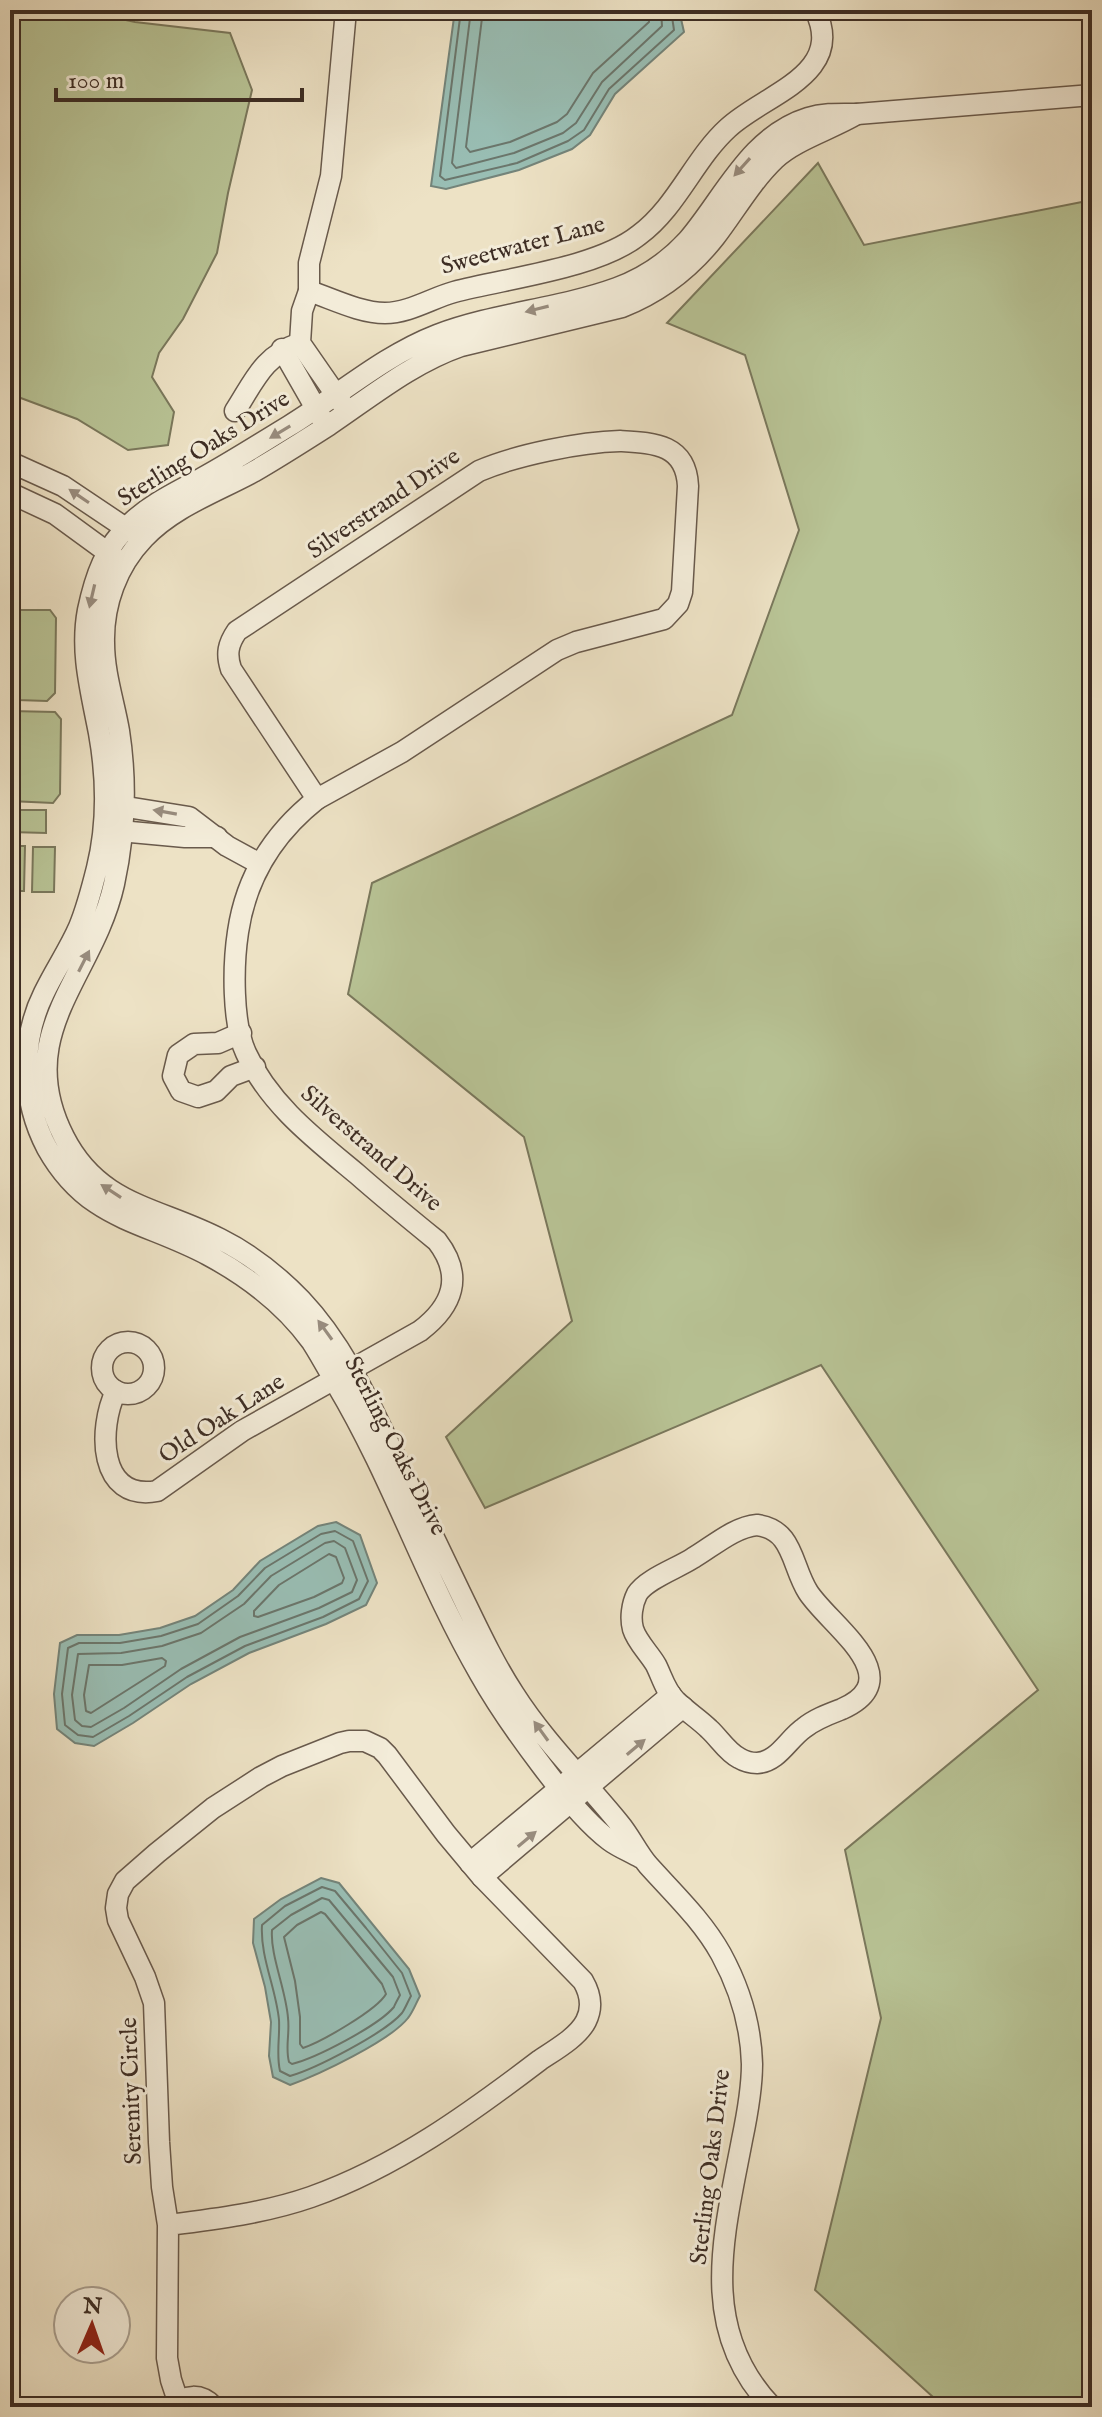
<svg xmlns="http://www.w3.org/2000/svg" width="1102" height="2417" viewBox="0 0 1102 2417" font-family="'IM FELL English',serif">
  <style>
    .green { fill: #b8c395; stroke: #7a785c; stroke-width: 2 }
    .water { fill: #99beb4; stroke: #74847a; stroke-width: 2 }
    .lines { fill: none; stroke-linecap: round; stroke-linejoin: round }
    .shore { stroke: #6b766c; stroke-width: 2 }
    .street-casing { stroke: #695a4c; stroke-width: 23 }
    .street { stroke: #f3ecd9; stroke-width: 20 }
    .oneway { fill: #988c7e }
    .labels { text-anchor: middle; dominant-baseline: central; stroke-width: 6; stroke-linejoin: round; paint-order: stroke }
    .street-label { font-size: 24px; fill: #3d2d24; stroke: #f3ecd9 }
  </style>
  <rect width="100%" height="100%" fill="#ede2c5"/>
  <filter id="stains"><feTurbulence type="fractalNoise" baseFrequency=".0025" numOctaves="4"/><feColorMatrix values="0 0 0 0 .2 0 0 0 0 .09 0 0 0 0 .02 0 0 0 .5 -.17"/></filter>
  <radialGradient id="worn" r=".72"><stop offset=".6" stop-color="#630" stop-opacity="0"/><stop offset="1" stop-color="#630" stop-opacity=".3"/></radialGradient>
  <g class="green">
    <path d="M10 10H80L135 22 230 33 252 90 228 193 217 253 183 319 159 353 152 377 174 412 168 445 128 450 77 419 10 394Z"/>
    <path d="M818 163 864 245 1092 200V2407H944L815 2290 881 2018 845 1850 1038 1690 821 1365 485 1508 446 1437 572 1321 524 1137 348 994 372 883 732 715 799 530 745 355 667 323Z"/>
    <path d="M19 610H50L56 618 55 693 47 701 17 700 10 693V617Z"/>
    <path d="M10 711 55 712 61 719 60 794 53 803 10 801Z"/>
    <path d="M10 810H46V833L10 832Z"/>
    <path d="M10 846H25L24 891H10Z"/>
    <path d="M33 847H55L54 892H32Z"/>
  </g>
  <g class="water">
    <path d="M455 10H679L684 32 615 94 590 135 572 149 519 170 446 189 431 186Z"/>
    <path d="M336 1522 360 1535 377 1583 366 1605 326 1624 249 1653 191 1684 133 1723 94 1746 75 1743 57 1729 54 1694 60 1643 77 1635H119L160 1628 195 1616 233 1590 260 1561 318 1526Z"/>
    <path d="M321 1878 339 1883 409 1969 420 1996C416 2003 413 2012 408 2018 390 2041 318 2075 290 2085L273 2077 269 2056 271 2022 265 1987 253 1943 254 1919 281 1899Z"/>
  </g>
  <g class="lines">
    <g class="shore">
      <path d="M461 10 440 176 445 180 517 163 568 141 584 130 609 89 674 30 671 10"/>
      <path d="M471 10 452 163 456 168 514 153 563 133 576 123 602 82 662 26 661 10"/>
      <path d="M483 10 466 147 470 152 510 142 557 122 567 114 593 73 649 22V10"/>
      <path d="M335 1531 353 1541 368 1581 359 1599 323 1617 245 1646 187 1677 129 1716 93 1737 78 1735 65 1725 62 1694 68 1648 79 1643H120L161 1636 198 1624 238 1596 265 1568 321 1534Z"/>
      <path d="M334 1541 345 1548 357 1580 352 1592 319 1608 240 1637 181 1669 124 1708 91 1727 82 1726 75 1720 72 1695 78 1654 121 1653 162 1646 201 1633 244 1604 271 1576 325 1543Z"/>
      <path d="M329 1554 336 1557 344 1578 342 1583 314 1597 258 1617 254 1616V1611L279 1585Z"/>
      <path d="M162 1658 166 1661 165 1666 91 1713 86 1711 84 1695 89 1665H122Z"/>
      <path d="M322 1887 335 1891 366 1928 402 1973 411 1996C408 2001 405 2009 402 2013 385 2033 315 2069 290 2076L280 2071C276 2054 280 2037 279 2020 276 1988 260 1957 262 1925L285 1906Z"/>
      <path d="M322 1898 329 1900 393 1977 400 1995C399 1997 394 2006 394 2007 378 2026 316 2058 292 2064L289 2062C285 2047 290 2033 288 2018 286 1990 270 1955 272 1930L291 1915Z"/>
      <path d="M321 1912 325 1914 382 1984 386 1994C377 2010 321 2042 303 2048L300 2044V2017L295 1981 284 1937 297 1925Z"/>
    </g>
    <defs>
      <g id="street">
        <path d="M857 114 1092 95"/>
        <path d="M309 291C333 299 360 313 385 313 409 313 432 298 454 292 507 278 598 268 639 235 677 207 694 159 728 128 764 94 847 75 815 10"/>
        <path d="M282 349 322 419"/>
        <path d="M343 405 300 343 302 311 309 291V263L331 176 346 10"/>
        <path d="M235 411C255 380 263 356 300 343"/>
        <path d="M620 441C654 443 686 444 688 486L682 592 678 604 664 619 576 642 557 650 402 752 317 799 231 669C226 654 228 644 237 631L479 471C516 455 580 442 620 441Z"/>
        <path d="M10 462 63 486 136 535"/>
        <path d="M10 493 55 514 118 560"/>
        <path d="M114 805 189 817 227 846 260 864"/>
        <path d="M109 830 185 837H217"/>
        <path d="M241 1033 218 1043 194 1044 178 1055 173 1076 181 1091 198 1097 216 1091 231 1076 255 1067"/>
        <circle cx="128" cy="1368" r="26"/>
        <path d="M116 1391C98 1428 98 1502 157 1491L242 1431 420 1331C453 1306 464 1276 437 1241 410 1219 383 1197 357 1174 315 1139 269 1104 246 1053 232 1023 233 965 238 932 246 877 274 833 317 799"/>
        <path d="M757 1525C794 1530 791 1565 808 1592 829 1625 912 1678 842 1709 829 1714 815 1719 804 1728 788 1739 778 1762 757 1763 751 1763 744 1761 739 1758 727 1752 719 1738 709 1729 699 1719 686 1711 676 1701 666 1692 662 1677 656 1665 649 1653 637 1642 633 1629 630 1618 632 1604 637 1594 646 1579 678 1568 693 1558 712 1547 734 1527 757 1525Z"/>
        <path d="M641 1858C631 1852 618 1847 609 1840 585 1822 560 1790 542 1766 520 1737 498 1706 480 1674 426 1581 392 1477 337 1385 329 1371 321 1356 312 1342 286 1306 247 1276 208 1255 143 1220 88 1221 47 1148 22 1101 20 1041 44 993 55 970 69 950 79 927 87 908 92 888 97 868 108 823 107 778 99 733 91 691 80 652 88 610 95 577 105 547 131 523 152 503 179 491 204 477 233 461 261 443 289 426 338 396 383 356 437 335 495 313 559 309 617 288 644 278 668 262 688 240 724 198 750 136 808 118 824 113 840 114 857 114 832 129 795 140 775 159 751 182 735 211 715 237 689 270 660 292 622 307L461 346C412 363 372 396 329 425 304 441 279 457 253 472 216 492 173 507 144 538 117 566 103 604 104 643 104 673 114 702 119 731 127 783 125 833 114 884 93 978 11 1033 64 1137 99 1206 158 1207 220 1239 250 1254 278 1276 301 1300 339 1340 365 1393 388 1442 412 1492 436 1542 460 1592 477 1627 493 1662 514 1694 544 1741 584 1780 619 1823 630 1836 637 1852 648 1865 674 1894 702 1920 721 1954 739 1987 751 2026 752 2064 752 2089 747 2116 742 2140 724 2235 697 2329 772 2407"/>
        <path d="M470 1863 671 1695"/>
        <path d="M482 1877 683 1707"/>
        <path d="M168 2225C216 2219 265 2213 311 2197 396 2167 469 2114 540 2060 555 2050 578 2037 586 2021 593 2007 590 1993 583 1981L482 1877 446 1834 387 1755 380 1748 365 1741H349L340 1743 282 1766 261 1777 213 1808 157 1853 125 1881 118 1894 116 1908 118 1920 145 1977 154 2003 159 2142 162 2187 168 2225 167 2358 171 2380 178 2401"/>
        <path d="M172 2407C185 2394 201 2393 214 2407"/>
      </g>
    </defs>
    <use href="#street" class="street-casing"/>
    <use href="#street" class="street"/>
  </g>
  <defs><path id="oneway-solid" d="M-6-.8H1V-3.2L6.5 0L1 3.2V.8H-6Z" transform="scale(2)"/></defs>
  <g class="oneway">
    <use href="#oneway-solid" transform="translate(742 167) rotate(132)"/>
    <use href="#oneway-solid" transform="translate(537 309) rotate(166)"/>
    <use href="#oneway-solid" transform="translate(280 432) rotate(149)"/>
    <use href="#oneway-solid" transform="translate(79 496) rotate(-146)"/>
    <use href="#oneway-solid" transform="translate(92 596) rotate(103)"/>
    <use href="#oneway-solid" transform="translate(165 812) rotate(-170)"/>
    <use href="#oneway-solid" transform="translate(84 961) rotate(-63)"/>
    <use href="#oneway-solid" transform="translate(111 1191) rotate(-147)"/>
    <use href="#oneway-solid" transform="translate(325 1330) rotate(-126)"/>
    <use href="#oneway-solid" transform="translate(541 1731) rotate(-126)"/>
    <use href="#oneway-solid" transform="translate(636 1747) rotate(-40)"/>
    <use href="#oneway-solid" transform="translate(527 1839) rotate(-40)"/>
  </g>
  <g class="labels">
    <g class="street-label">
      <text transform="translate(523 246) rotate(-15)">Sweetwater Lane</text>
      <text transform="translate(204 449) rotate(-32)">Sterling Oaks Drive</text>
      <text transform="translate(384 504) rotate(-34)">Silverstrand Drive</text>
      <text transform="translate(371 1149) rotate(41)">Silverstrand Drive</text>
      <text transform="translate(222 1419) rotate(-33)">Old Oak Lane</text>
      <text transform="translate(395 1446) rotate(63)">Sterling Oaks Drive</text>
      <text transform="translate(132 2091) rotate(-92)">Serenity Circle</text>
      <text transform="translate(711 2167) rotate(-83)">Sterling Oaks Drive</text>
    </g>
  </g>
  <rect width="1102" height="2417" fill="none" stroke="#ede2c5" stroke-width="40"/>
  <rect x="12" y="12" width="1078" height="2393" fill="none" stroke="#3d2d24" stroke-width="4"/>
  <rect x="20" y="20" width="1062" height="2377" fill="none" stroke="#3d2d24" stroke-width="2"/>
  <g transform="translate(92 2325) rotate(2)"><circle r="38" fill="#f3ecd9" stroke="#aaa091" stroke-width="2"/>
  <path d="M0-6L14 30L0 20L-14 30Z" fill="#8f2418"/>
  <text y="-12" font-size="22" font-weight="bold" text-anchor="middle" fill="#3d2d24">N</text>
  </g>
  <path d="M56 88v12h246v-12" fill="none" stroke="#3d2d24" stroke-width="4"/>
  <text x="68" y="88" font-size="24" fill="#3d2d24" stroke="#f3ecd9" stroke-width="6" paint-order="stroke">100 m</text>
  <rect width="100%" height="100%" filter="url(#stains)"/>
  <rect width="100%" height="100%" fill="url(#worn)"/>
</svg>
